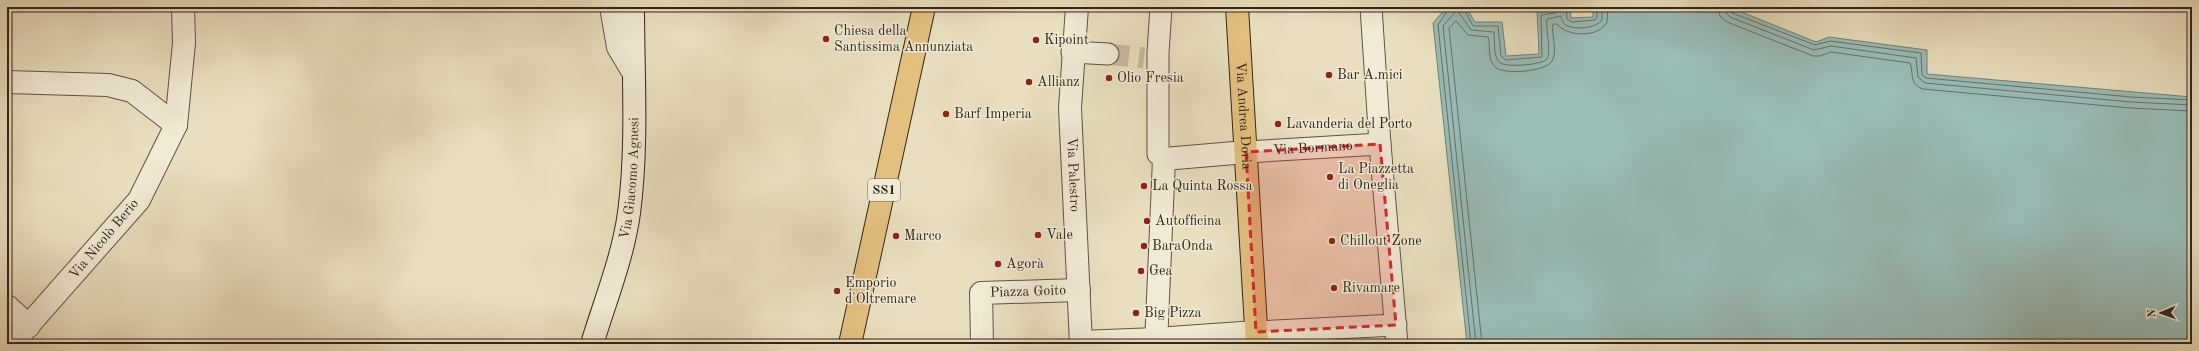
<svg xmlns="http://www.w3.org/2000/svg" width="2199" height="351" viewBox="0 0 2199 351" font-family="'Old Standard TT',serif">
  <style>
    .water { fill: #99bcb7; stroke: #708078 }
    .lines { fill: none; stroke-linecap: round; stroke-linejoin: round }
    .shore { stroke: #667068; stroke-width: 1 }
    .pedestrian-tunnel { stroke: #c4ba9d; stroke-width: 21; stroke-dasharray: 21 10; stroke-linecap: butt }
    .pedestrian-casing { stroke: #605443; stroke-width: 23 }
    .minor-casing { stroke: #605443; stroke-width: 24 }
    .secondary-casing { stroke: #32251a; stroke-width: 24 }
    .primary-casing { stroke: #32251a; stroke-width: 24 }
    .pedestrian { stroke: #f1ead5; stroke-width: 21 }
    .minor { stroke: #f1ead5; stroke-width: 22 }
    .secondary { stroke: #f1ead5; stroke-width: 22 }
    .primary { stroke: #e4c07f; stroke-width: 22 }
    .marked { fill: #d62828; fill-opacity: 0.2; stroke: #d62828; stroke-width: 3; stroke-dasharray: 8 5; stroke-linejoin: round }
    .poi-dot { fill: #8f2418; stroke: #f1ead5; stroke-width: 1.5 }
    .labels { text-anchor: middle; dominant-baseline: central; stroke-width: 3; stroke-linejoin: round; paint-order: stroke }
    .shield { fill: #f1ead5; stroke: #6b6052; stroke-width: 1 }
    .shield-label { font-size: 13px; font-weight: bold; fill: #32251a }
    .poi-label { font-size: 14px; fill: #32251a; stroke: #f1ead5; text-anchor: start }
    .street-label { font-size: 14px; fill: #32251a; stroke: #f1ead5 }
  </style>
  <rect width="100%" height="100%" fill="#e9dfbe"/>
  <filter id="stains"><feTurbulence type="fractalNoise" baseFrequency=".005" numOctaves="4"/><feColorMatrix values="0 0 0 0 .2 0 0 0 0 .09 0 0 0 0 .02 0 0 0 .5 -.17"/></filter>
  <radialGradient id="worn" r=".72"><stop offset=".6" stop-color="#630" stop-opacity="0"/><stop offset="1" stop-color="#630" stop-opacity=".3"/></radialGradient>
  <path class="water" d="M1447 7H1466L1475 22H1502L1506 56 1539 54 1537 10 1570 8 1571 18 1593 17V7H1729L1816 42 1829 37 1927 50V74L2192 97V344H1467L1433 23Z"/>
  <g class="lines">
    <g class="shore">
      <path d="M1450 7 1438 25 1471 344"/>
      <path d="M1463 7 1473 26H1498L1501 56 1506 60 1542 57 1541 15 1555 13 1558 7"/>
      <path d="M1566 7 1567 19 1572 22 1595 20 1597 17V7"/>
      <path d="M1718 7 1720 16 1727 22 1813 56H1820L1831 52 1910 63C1914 74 1909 84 1923 89L2130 108 2192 111"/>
      <path d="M1724 7 1726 13 1730 17 1814 50 1831 46 1916 58 1918 77 1925 83 2131 102 2192 105"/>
      <path d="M1729 7 1732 13 1815 45 1830 41 1921 53 1922 75 1926 78 2131 97 2192 100"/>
      <path d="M1476 344 1443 26 1457 10 1471 30 1494 32C1495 40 1493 55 1499 62 1504 68 1542 65 1547 59 1552 51 1545 29 1547 19L1561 16C1562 20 1563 25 1568 26 1576 30 1597 28 1602 20V7"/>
      <path d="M1482 344 1449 28 1456 21 1468 35 1488 37C1491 47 1487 59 1495 67 1504 75 1546 72 1552 61 1558 50 1551 36 1553 24H1557C1567 37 1599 38 1607 22L1608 7"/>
    </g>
    <path class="pedestrian-tunnel" d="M1108 54 1144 58"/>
    <defs>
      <g id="pedestrian">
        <path d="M1161 7 1158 53V154L1164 159"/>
        <path d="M1371 7 1380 144 1397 344"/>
        <path d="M1072 52 1108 54"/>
        <path id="s1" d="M1246 152 1380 144"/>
        <path d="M1256 332 1396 325"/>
      </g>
      <g id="minor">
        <path d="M611 7 618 47 633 72"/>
        <path id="s2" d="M1077 7 1070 108 1081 344"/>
        <path d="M7 82 108 85 132 91 176 125 139 200 12 344"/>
        <path d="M176 125 184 43 183 7"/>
        <path d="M7 306 29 326"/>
        <path d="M1081 342 1156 339 1256 332"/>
        <path id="s3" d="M982 344 981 293 1079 290"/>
        <path d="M1156 344 1164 159 1246 152"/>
      </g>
      <g id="secondary">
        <path id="s4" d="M592 344C605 301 623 257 629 213 638 145 633 75 633 7"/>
      </g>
      <g id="primary">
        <path id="s5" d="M1237 7 1257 344"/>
        <path d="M850 344 924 7"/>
      </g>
    </defs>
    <use href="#pedestrian" class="pedestrian-casing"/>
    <use href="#minor" class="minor-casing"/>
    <use href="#secondary" class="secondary-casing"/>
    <use href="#primary" class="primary-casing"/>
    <use href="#pedestrian" class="pedestrian"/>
    <use href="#minor" class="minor"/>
    <use href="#secondary" class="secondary"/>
    <use href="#primary" class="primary"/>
  </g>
  <path class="marked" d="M1380 144 1396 325 1256 332 1246 152Z"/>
  <g class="poi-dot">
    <circle cx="826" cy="39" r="4"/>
    <circle cx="1036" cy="40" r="4"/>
    <circle cx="1329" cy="75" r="4"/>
    <circle cx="1109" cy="78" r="4"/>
    <circle cx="1029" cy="82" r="4"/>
    <circle cx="946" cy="114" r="4"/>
    <circle cx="1278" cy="124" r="4"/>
    <circle cx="1330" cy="177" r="4"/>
    <circle cx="1144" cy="186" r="4"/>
    <circle cx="1147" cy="221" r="4"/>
    <circle cx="1038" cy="235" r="4"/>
    <circle cx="896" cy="236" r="4"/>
    <circle cx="1332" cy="241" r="4"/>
    <circle cx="1144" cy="246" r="4"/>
    <circle cx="998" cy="264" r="4"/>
    <circle cx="1141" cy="271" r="4"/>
    <circle cx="1334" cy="288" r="4"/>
    <circle cx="837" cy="291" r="4"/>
    <circle cx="1136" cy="313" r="4"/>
  </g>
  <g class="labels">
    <rect class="shield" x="868" y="179" width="32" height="22" rx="3"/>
    <g class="shield-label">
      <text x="884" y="190">SS1</text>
    </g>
    <g class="poi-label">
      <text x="834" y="31">Chiesa della<tspan x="834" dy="16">Santissima Annunziata</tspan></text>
      <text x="1044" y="40">Kipoint</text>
      <text x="1337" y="75">Bar A.mici</text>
      <text x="1117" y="78">Olio Fresia</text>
      <text x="1037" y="82">Allianz</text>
      <text x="954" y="114">Barf Imperia</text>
      <text x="1286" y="124">Lavanderia del Porto</text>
      <text x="1338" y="169">La Piazzetta<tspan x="1338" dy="16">di Oneglia</tspan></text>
      <text x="1152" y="186">La Quinta Rossa</text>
      <text x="1155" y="221">Autofficina</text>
      <text x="1046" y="235">Vale</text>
      <text x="904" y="236">Marco</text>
      <text x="1340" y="241">Chillout Zone</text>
      <text x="1152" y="246">BaraOnda</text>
      <text x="1006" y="264">Agorà</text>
      <text x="1149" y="271">Gea</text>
      <text x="845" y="283">Emporio<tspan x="845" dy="16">d'Oltremare</tspan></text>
      <text x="1342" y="288">Rivamare</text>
      <text x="1144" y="313">Big Pizza</text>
    </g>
    <g class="street-label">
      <text stroke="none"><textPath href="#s5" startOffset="109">Via Andrea Doria</textPath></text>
      <text stroke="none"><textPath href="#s1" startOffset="67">Via Bormano</textPath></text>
      <text stroke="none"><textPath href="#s2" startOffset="168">Via Palestro</textPath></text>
      <text stroke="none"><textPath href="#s4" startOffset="171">Via Giacomo Agnesi</textPath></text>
      <text transform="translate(104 239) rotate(-50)">Via Nicolò Berio</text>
      <text stroke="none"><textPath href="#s3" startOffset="98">Piazza Goito</textPath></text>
    </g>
  </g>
  <rect width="2199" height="351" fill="none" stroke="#e9dfbe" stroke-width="24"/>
  <rect x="8" y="8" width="2183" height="335" fill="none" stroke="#32251a" stroke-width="2"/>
  <rect x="12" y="12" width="2175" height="327" fill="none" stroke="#32251a"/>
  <g transform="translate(2161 313) rotate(268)" stroke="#f1ead5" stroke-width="3" paint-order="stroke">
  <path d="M0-3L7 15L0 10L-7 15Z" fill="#32251a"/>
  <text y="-6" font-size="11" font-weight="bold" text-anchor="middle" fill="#32251a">N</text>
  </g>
  <rect width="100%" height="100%" filter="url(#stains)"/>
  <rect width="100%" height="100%" fill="url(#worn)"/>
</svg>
